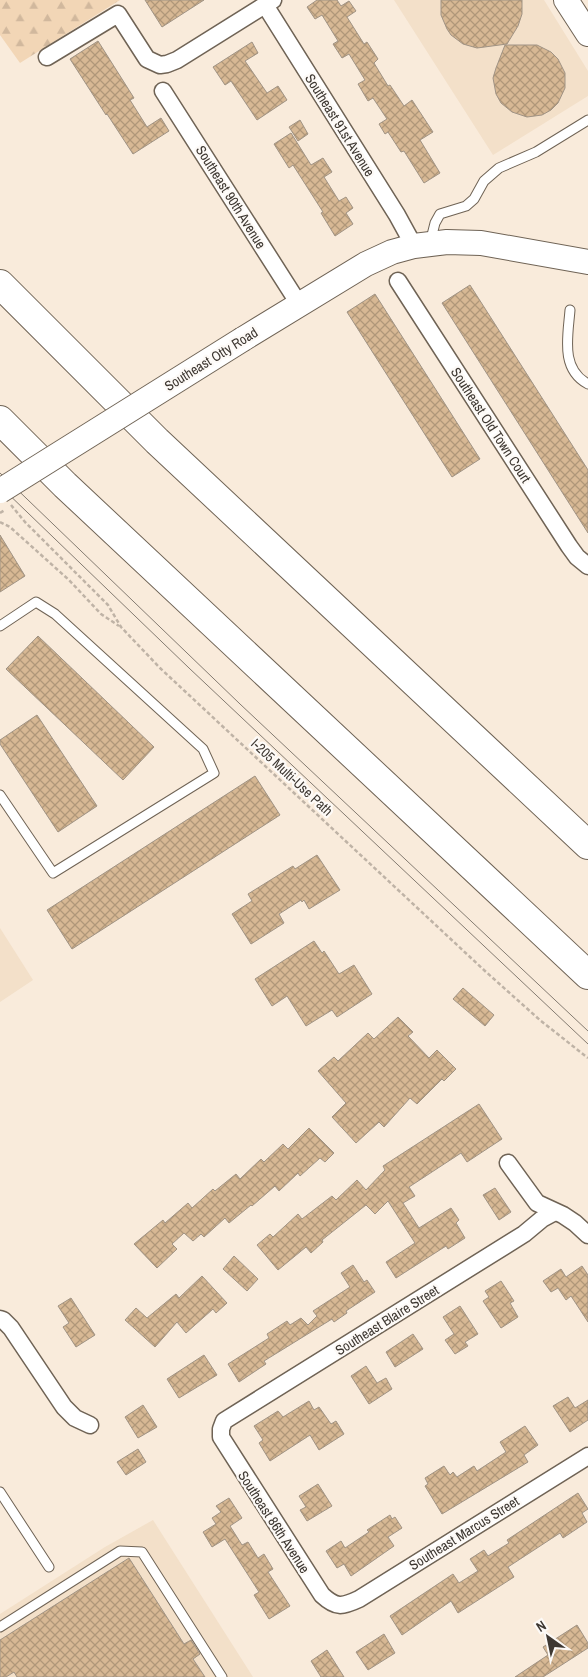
<svg xmlns="http://www.w3.org/2000/svg" width="588" height="1677" viewBox="0 0 588 1677" font-family="'Archivo Narrow',sans-serif">
  <style>
    .built { fill: #f3e0c9 }
    .forest { fill: url(#forest-firs) }
    .building { fill: url(#building-cross-hatch); stroke: #a09384 }
    .lines { fill: none; stroke-linecap: round; stroke-linejoin: round }
    .lane-casing { stroke: #6f6355; stroke-width: 11 }
    .street-casing { stroke: #6f6355; stroke-width: 19 }
    .secondary-casing { stroke: #6f6355; stroke-width: 26 }
    .highway-casing { stroke: #6f6355; stroke-width: 30 }
    .path { stroke: #bfb3a6; stroke-width: 2.5; stroke-dasharray: 4 2.5; stroke-linecap: butt }
    .lane { stroke: #fff; stroke-width: 9 }
    .street { stroke: #fff; stroke-width: 16 }
    .secondary { stroke: #fff; stroke-width: 24 }
    .highway { stroke: #fff; stroke-width: 28 }
    .tram { stroke: #847b71; stroke-width: 1 }
    .secondary-bridge-casing { stroke: #6f6355; stroke-width: 26; stroke-linecap: butt }
    .path-bridge { stroke: #bfb3a6; stroke-width: 2.5; stroke-dasharray: 4 2.5; stroke-linecap: butt }
    .secondary-bridge { stroke: #fff; stroke-width: 24 }
    .labels { text-anchor: middle; dominant-baseline: central; stroke-width: 4.5; stroke-linejoin: round; paint-order: stroke }
    .street-label { font-size: 14px; fill: #3e3832; stroke: #fdfaf7 }
  </style>
  <defs>
    <pattern id="forest-firs" width="22" height="20" patternUnits="userSpaceOnUse" patternTransform="scale(1.25)"><rect width="22" height="20" fill="#f2d6b6"/><path d="M5 1l3.5 6h-7zM16 11l3.5 6h-7z" fill="#d1b89d"/></pattern>
    <pattern id="building-cross-hatch" width="8" height="8" patternUnits="userSpaceOnUse" patternTransform="scale(1.25)"><rect width="8" height="8" fill="#d7b894"/><path d="M0 0l8 8M0 8l8-8" fill="none" stroke="#b09779"/></pattern>
  </defs>
  <rect width="100%" height="100%" fill="#f9ebdb"/>
  <g class="built">
    <path d="M394 0H544L588 71V96L493 155Z"/>
    <path d="M0 928 33 980 0 1002Z"/>
    <path d="M153 1520 253 1677H0V1614L105 1547Z"/>
  </g>
  <path class="forest" d="M0 0H120L20 63 0 35Z"/>
  <g class="building">
    <path d="M145 0H204L162 27Z"/>
    <path d="M317 0H337L341 6 349 1 356 11 347 17 364 44 367 42 378 59 374 63 388 86 390 85 404 106 412 100 433 132 420 140 440 173 424 183 404 151 401 152 388 132 385 134 379 124 387 119 373 98 368 101 358 84 365 80 349 54 342 58 333 44 338 41 322 15 315 19 307 7Z"/>
    <path d="M441 0H522V14L518 26 507 44 477 48 463 44 451 35 447 29 441 15Z"/>
    <path d="M98 41 134 98 130 100 147 127 161 118 169 131 133 154 107 114 106 115 70 59Z"/>
    <path d="M252 42 258 53 245 61 267 93 278 86 287 100 257 120 231 81 225 85 213 67Z"/>
    <path d="M505 45H537L551 52 558 59 565 73V88L558 103 551 110 542 115 527 117 512 112 501 103 496 94 493 78 496 68Z"/>
    <path d="M300 120 308 134 298 141 289 127Z"/>
    <path d="M291 133 311 165 323 158 332 172 324 177 339 201 346 197 353 208 346 213 353 224 335 236 321 213 323 212 293 165 289 168 274 144Z"/>
    <path d="M470 285 588 470V533L442 303Z"/>
    <path d="M375 294 480 459 452 477 347 312Z"/>
    <path d="M0 535 25 576 0 592Z"/>
    <path d="M38 636 154 747 123 780 6 669Z"/>
    <path d="M37 715 97 806 58 832 0 744V740Z"/>
    <path d="M255 776 280 815 72 949 47 910Z"/>
    <path d="M317 855 340 890 309 909 304 900 302 902 301 900 279 914 284 923 251 944 232 914 252 901 248 894 293 866 295 869Z"/>
    <path d="M314 941 322 953 324 951 339 974 354 965 372 994 337 1017 332 1010 306 1026 287 996 272 1006 255 979Z"/>
    <path d="M463 988 494 1015 485 1026 453 999Z"/>
    <path d="M398 1017 413 1032 408 1036 429 1058 437 1050 456 1069 444 1081 442 1079 417 1104 410 1098 384 1127 379 1122 356 1143 332 1117 346 1103 318 1071 334 1057 338 1061 368 1033 374 1039Z"/>
    <path d="M479 1104 502 1139 467 1162 461 1153 409 1187 415 1196 403 1203 419 1228 451 1208 459 1220 456 1223 465 1238 448 1249 446 1246 396 1278 386 1262 415 1243 388 1201 375 1214 366 1205 322 1240 323 1242 311 1253 306 1247 278 1270 257 1245 270 1234 273 1237 298 1214 302 1219 332 1196 336 1200 357 1180 366 1190 385 1170 383 1166Z"/>
    <path d="M309 1128 334 1153 325 1162 320 1158 300 1176 298 1173 279 1191 275 1186 252 1206 251 1205 229 1223 225 1218 204 1237 201 1234 193 1241 184 1233 172 1244 177 1249 157 1268 134 1244 163 1220 165 1223 188 1203 192 1208 213 1189 215 1191 236 1174 240 1179 261 1159 264 1162 283 1144 288 1149Z"/>
    <path d="M495 1188 511 1212 499 1220 483 1195Z"/>
    <path d="M234 1256 258 1279 247 1291 223 1269Z"/>
    <path d="M353 1265 364 1282 367 1280 375 1292 346 1311 347 1313 334 1322 332 1319 264 1361 266 1364 239 1382 228 1364 269 1338 267 1334 287 1321 290 1325 301 1318 308 1325 317 1316 313 1311 350 1287 341 1273Z"/>
    <path d="M582 1266 588 1275V1322L571 1296 566 1300 558 1288 551 1292 543 1281 561 1269 566 1277Z"/>
    <path d="M202 1276 227 1303 216 1313 213 1309 186 1333 177 1322 155 1347 125 1320 136 1308 147 1318 176 1294 179 1298Z"/>
    <path d="M501 1281 514 1301 510 1303 518 1317 501 1328 483 1301 489 1297 485 1291Z"/>
    <path d="M71 1298 95 1335 76 1347 63 1327 69 1323 58 1306Z"/>
    <path d="M460 1306 478 1334 465 1342 468 1346 455 1354 445 1340 454 1334 443 1317Z"/>
    <path d="M413 1334 423 1349 395 1367 386 1352Z"/>
    <path d="M204 1355 217 1375 179 1398 167 1379Z"/>
    <path d="M366 1366 377 1383 386 1378 392 1389 369 1404 351 1376Z"/>
    <path d="M568 1397 575 1408 588 1400V1420L570 1432 553 1406Z"/>
    <path d="M309 1401 314 1410 319 1407 331 1424 336 1421 344 1434 319 1450 310 1435 270 1461 259 1443 263 1440 254 1426 278 1411 283 1417Z"/>
    <path d="M143 1405 157 1427 138 1438 125 1417Z"/>
    <path d="M525 1426 538 1445 524 1455 528 1462 442 1514 425 1486 428 1484 425 1478 444 1466 450 1475 453 1472 457 1477 474 1466 477 1471 506 1452 500 1442Z"/>
    <path d="M138 1449 146 1462 126 1475 117 1462Z"/>
    <path d="M318 1484 332 1506 307 1521 300 1510 306 1507 299 1496Z"/>
    <path d="M578 1493 588 1509 582 1513 587 1522 563 1538 560 1533 508 1567 514 1577 458 1613 451 1601 402 1635 390 1616 453 1574 459 1583 478 1571 470 1559 484 1550 488 1556 509 1543 507 1540Z"/>
    <path d="M229 1498 242 1518 230 1526 242 1545 248 1542 258 1558 264 1554 273 1569 268 1572 290 1606 269 1619 254 1595 259 1592 225 1539 212 1547 203 1532 216 1524 212 1518 221 1512 216 1506Z"/>
    <path d="M390 1515 392 1519 395 1517 402 1528 388 1537 394 1546 351 1576 344 1564 337 1568 326 1551 341 1541 345 1548 369 1532 367 1530Z"/>
    <path d="M129 1558 184 1644 191 1640 200 1654 193 1659 205 1677H17L14 1672 6 1677H0V1640Z"/>
    <path d="M577 1625 588 1643V1648L543 1677H515L548 1655 543 1647Z"/>
    <path d="M384 1634 395 1653 368 1670 356 1652Z"/>
    <path d="M327 1650 344 1677H321L311 1661Z"/>
  </g>
  <g class="lines">
    <defs>
      <g id="lane">
        <path d="M430 243 435 223 440 214 466 206 474 199 484 181 499 168 536 152 588 120"/>
        <path d="M570 310C568 336 560 369 588 384"/>
        <path d="M0 626 36 602 55 614 203 749 214 773 53 873 0 795"/>
        <path d="M0 1492 49 1567"/>
        <path d="M0 1627 120 1551 142 1552 222 1677"/>
      </g>
      <g id="street">
        <path d="M265 5 397 215 414 246"/>
        <path d="M47 57 118 14 147 59 160 65 167 64 177 60 273 0"/>
        <path d="M163 91 299 304"/>
        <path d="M398 281 569 546 577 557 588 566"/>
        <path d="M508 1163 537 1203 563 1215 575 1223 588 1235"/>
        <path d="M555 1212 542 1219 524 1234 224 1421 221 1429V1437L322 1595C336 1608 342 1607 359 1599L588 1456"/>
        <path d="M0 1319 3 1320 11 1328 64 1407 75 1418 90 1425"/>
      </g>
      <g id="secondary">
        <path d="M566 0 588 34"/>
        <path d="M243 339 366 264 392 252 414 246 447 242 481 243 588 262"/>
      </g>
      <g id="highway">
        <path d="M0 284 157 441 588 845"/>
        <path d="M0 420 65 485 588 975"/>
      </g>
    </defs>
    <use href="#lane" class="lane-casing"/>
    <use href="#street" class="street-casing"/>
    <use href="#secondary" class="secondary-casing"/>
    <use href="#highway" class="highway-casing"/>
    <g class="path">
      <path d="M11 505 25 522 108 605 121 627 160 668 485 971 541 1021 588 1058"/>
      <path d="M0 522 10 527 69 580 101 614 119 626"/>
    </g>
    <use href="#lane" class="lane"/>
    <use href="#street" class="street"/>
    <use href="#secondary" class="secondary"/>
    <use href="#highway" class="highway"/>
    <g class="tram">
      <path d="M0 473 240 704 588 1031"/>
      <path d="M0 486 189 668 588 1044"/>
    </g>
    <defs>
      <path id="secondary-bridge" d="M0 491 243 339"/>
    </defs>
    <use href="#secondary-bridge" class="secondary-bridge-casing"/>
    <path class="path-bridge" d="M0 513 5 510"/>
    <use href="#secondary-bridge" class="secondary-bridge"/>
  </g>
  <g class="labels">
    <g class="street-label">
      <text transform="translate(340 125) rotate(58)">Southeast 91st Avenue</text>
      <text transform="translate(231 197) rotate(58)">Southeast 90th Avenue</text>
      <text transform="translate(211 359) rotate(-32)">Southeast Otty Road</text>
      <text transform="translate(491 425) rotate(57)">Southeast Old Town Court</text>
      <text transform="translate(292 777) rotate(43)">I-205 Multi-Use Path</text>
      <text transform="translate(387 1320) rotate(-32)">Southeast Blaire Street</text>
      <text transform="translate(274 1522) rotate(57)">Southeast 86th Avenue</text>
      <text transform="translate(464 1533) rotate(-32)">Southeast Marcus Street</text>
    </g>
  </g>
  <g transform="translate(548 1637) rotate(327)" stroke="#fdfaf7" stroke-width="4" paint-order="stroke">
  <path d="M0-4L9 19L0 12L-9 19Z" fill="#3e3832"/>
  <text y="-8" font-size="14" font-weight="bold" text-anchor="middle" fill="#3e3832">N</text>
  </g>
</svg>
